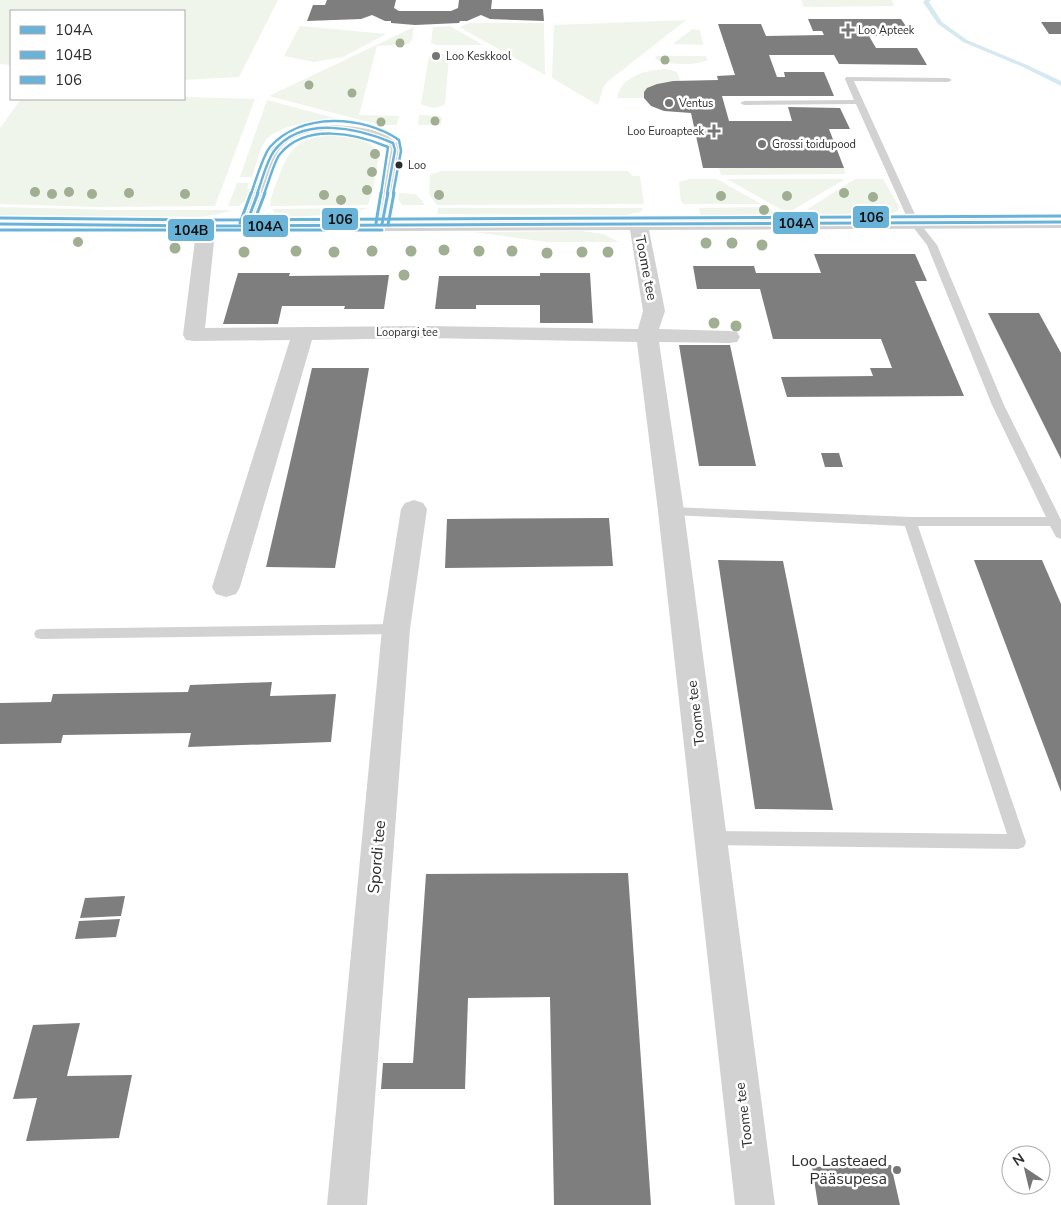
<svg xmlns="http://www.w3.org/2000/svg" width="1061" height="1205" viewBox="0 0 1061 1205" font-family="'Nunito Sans',sans-serif">
  <style>
    .green { fill: #f0f5eb }
    .lines { fill: none; stroke-linecap: round; stroke-linejoin: round }
    .stream { fill: #d6e9f3; fill-rule: evenodd }
    .building { fill: #7e7e7e }
    .service { fill: #d2d2d2; fill-rule: evenodd }
    .minor { fill: #d2d2d2; fill-rule: evenodd }
    .bus-1-far1-casing { stroke: #fff; stroke-width: 5 }
    .bus-1-casing { stroke: #fff; stroke-width: 6 }
    .bus-2-far1-casing { stroke: #fff; stroke-width: 5 }
    .bus-2-casing { stroke: #fff; stroke-width: 6 }
    .bus-3-far1-casing { stroke: #fff; stroke-width: 5 }
    .bus-3-casing { stroke: #fff; stroke-width: 6 }
    .bus-1-far1 { stroke: #69b3d9; stroke-width: 2.5 }
    .bus-1 { stroke: #69b3d9; stroke-width: 3 }
    .bus-2-far1 { stroke: #69b3d9; stroke-width: 2.5 }
    .bus-2 { stroke: #69b3d9; stroke-width: 3 }
    .bus-3-far1 { stroke: #69b3d9; stroke-width: 2.5 }
    .bus-3 { stroke: #69b3d9; stroke-width: 3 }
    .tree { fill: #a0ae91 }
    .poi-dot { fill: #767676; stroke: #fff; stroke-width: 2 }
    .bus-dot { fill: #2d2d2d; stroke: #fff; stroke-width: 2 }
    .labels { text-anchor: middle; dominant-baseline: central; stroke-width: 5; stroke-linejoin: round; paint-order: stroke }
    .far-poi-label { font-size: 11px; fill: #2d2d2d; stroke: #fff; text-anchor: start }
    .far-bus-label { font-size: 11px; fill: #2d2d2d; stroke: #fff; text-anchor: start }
    .far-street-label { font-size: 11px; fill: #2d2d2d; stroke: #fff }
    .street-label { font-size: 14px; fill: #2d2d2d; stroke: #fff }
    .near-street-label { font-size: 16px; fill: #2d2d2d; stroke: #fff }
    .near-poi-label { font-size: 16px; fill: #2d2d2d; stroke: #fff; text-anchor: end }
    .line-badge { stroke: #fff; stroke-width: 2 }
    .pale-badge-label { font-size: 14px; text-anchor: middle; font-weight: bold; fill: #111 }
  </style>
  <rect width="100%" height="100%" fill="#fff"/>
  <g class="green">
    <path d="M0 0H278L239 77 184 80V11H11V65L0 64Z"/>
    <path d="M801 0H892L894 6 804 7Z"/>
    <path d="M686 20 607 82 603 88 598 105 552 78 554 25Z"/>
    <path d="M469 23H544L545 75 459 27Z"/>
    <path d="M300 26 386 34 343 57 314 62 284 56Z"/>
    <path d="M450 26 483 45H436L431 43 433 27Z"/>
    <path d="M414 27 412 40 409 44 377 46 359 115 399 116 397 125H380L269 96Z"/>
    <path d="M692 29 700 30 703 45 673 44Z"/>
    <path d="M434 54H447L449 57 445 104C438 109 429 108 421 104L429 56Z"/>
    <path d="M657 56H706L707 60C695 66 669 65 657 60L655 57Z"/>
    <path d="M666 69 677 72 680 81C667 81 653 82 644 92V98H617C621 76 646 70 666 69Z"/>
    <path d="M184 97 255 99 215 206 97 207 0 204V128L21 99H184Z"/>
    <path d="M267 100 346 121C324 120 277 122 264 143 258 153 256 166 252 177H240Z"/>
    <path d="M419 115 440 116 442 118 441 125H418Z"/>
    <path d="M330 135C349 135 368 137 379 154L373 190 368 205 270 206C271 195 275 186 279 176 290 147 298 139 330 135Z"/>
    <path d="M719 168H844L845 174 721 175Z"/>
    <path d="M441 171H628L633 176H640L644 204 437 205 429 194 430 175Z"/>
    <path d="M689 179H717L761 204H684L681 202 679 182Z"/>
    <path d="M727 179H845L793 210H783L778 208Z"/>
    <path d="M855 179H883L899 206 898 211 887 215 800 214Z"/>
    <path d="M237 183H249L247 188 252 190 246 200 239 206H228Z"/>
    <path d="M399 193 416 194 425 205H402L398 199Z"/>
    <path d="M0 207 113 210H232L218 214 200 217H0Z"/>
    <path d="M766 207 779 215H700L699 208Z"/>
    <path d="M367 208 351 214 283 217 276 215 272 209Z"/>
    <path d="M438 208H643L641 212 626 215 437 214Z"/>
    <path d="M583 231 603 234 619 242H546L474 232Z"/>
  </g>
  <g class="lines">
    <path class="stream" d="M925 0H931L929 2 942 22 967 40 1027 65 1061 81V86L1023 67 963 42 938 24 923 2Z"/>
  </g>
  <g class="building">
    <path d="M327 0H396L394 8 399 11H451L458 8 459 0H492L491 9H543L544 21 490 19 481 15 467 21H460L459 23 415 25 391 23V21H385L372 15 361 19 307 21 313 5H325Z"/>
    <path d="M808 19H901L912 35 869 36 876 48H917L927 65 839 64 834 55H769L777 77H785L784 72H824L834 96H722L729 121H792L788 107 840 108 850 129H829L844 168H703L691 113 664 111 651 106 644 98V92L647 88 657 84 673 81 718 80 717 76 735 75 718 24H761L766 36 824 35 822 31H813Z"/>
    <path d="M1041 22H1061V34H1049Z"/>
    <path d="M814 254H915L927 281H915L964 396 787 397 781 377 873 376 870 368H892L881 339H773L760 289H697L693 266H754L756 273H821Z"/>
    <path d="M238 273H290L289 276 389 275 384 309H344L345 306H282L278 324H223Z"/>
    <path d="M540 273H590L593 323H540V305H476V309H435L439 276H540Z"/>
    <path d="M988 313H1039L1061 353V459Z"/>
    <path d="M679 345H730L756 466H699Z"/>
    <path d="M312 368H369L335 568 266 567Z"/>
    <path d="M821 453H839L843 467H825Z"/>
    <path d="M609 518 613 566 445 568 447 519Z"/>
    <path d="M718 560 783 561 833 810 755 809Z"/>
    <path d="M974 560H1042L1061 604V792Z"/>
    <path d="M272 682 270 696 336 694 331 742 188 747 191 733 63 735 61 743 0 744V703L51 702 53 694 188 692 190 685Z"/>
    <path d="M628 873 651 1205H554L550 997 468 998 465 1089H381L383 1063H413L426 874Z"/>
    <path d="M125 896 121 916 80 918 85 898Z"/>
    <path d="M120 919 116 937 75 939 79 921Z"/>
    <path d="M80 1023 67 1076 132 1075 119 1138 26 1141 37 1098 13 1099 33 1025Z"/>
    <path d="M891 1165 900 1205H818L812 1167Z"/>
  </g>
  <g class="lines">
    <g class="service">
      <path d="M846 77 948 78 952 80 948 82 854 81 918 221 937 245 1004 405 1061 520V539L1056 537 1050 526H918L1026 842 1024 847 1018 849 711 845 705 843 703 838 705 833 711 831 1007 834 905 526 671 515 666 514 665 511 666 508 671 507 910 517H1046L992 405 927 245 909 222 856 104 744 105 740 103 744 101 854 100 845 79Z"/>
      <path d="M332 125C353 126 381 128 397 143L399 150 385 226H379L377 224 391 150 389 144C359 129 300 120 278 152 275 157 274 162 272 167 265 186 257 205 251 225L246 228 243 227 241 225 272 148 283 138 296 131Z"/>
      <path d="M396 624 401 625 403 629 401 633 396 634 41 639 36 638 34 634 36 630 41 629Z"/>
    </g>
    <g class="minor">
      <path d="M1061 216V228L649 230 665 311 659 329 729 331 737 332 740 337 737 342 729 343 659 342 684 511 775 1205H735L658 511 637 342 425 338 312 340 240 587 236 594 226 597 216 594 212 587 290 340 194 341 186 340 183 335 196 232 0 230V218L206 220ZM630 230 643 311 638 329 425 326 205 328 215 232Z"/>
      <path d="M414 500 423 503 427 509 410 629 367 1205H327L382 629 401 509 405 503Z"/>
    </g>
    <defs>
      <path id="bus-1-far1" d="M257 194C262 181 266 162 274 151 302 115 358 128 393 143L395 150 387 194"/>
      <g id="bus-1">
        <path d="M0 224 206 226 1061 222"/>
        <path d="M382 224 388 193"/>
        <path d="M246 225 258 193"/>
      </g>
      <path id="bus-2-far1" d="M264 194C268 185 274 161 280 154 306 123 355 133 388 147L381 194"/>
      <g id="bus-2">
        <path d="M376 223 381 193"/>
        <path d="M252 227 265 193"/>
        <path d="M0 230H382"/>
      </g>
      <path id="bus-3-far1" d="M251 194C255 183 263 155 270 147 301 112 363 115 399 140L401 151 393 194"/>
      <g id="bus-3">
        <path d="M0 218 206 220 1061 216"/>
        <path d="M240 223 251 193"/>
        <path d="M388 225 394 193"/>
      </g>
    </defs>
    <use href="#bus-1-far1" class="bus-1-far1-casing"/>
    <use href="#bus-1" class="bus-1-casing"/>
    <use href="#bus-2-far1" class="bus-2-far1-casing"/>
    <use href="#bus-2" class="bus-2-casing"/>
    <use href="#bus-3-far1" class="bus-3-far1-casing"/>
    <use href="#bus-3" class="bus-3-casing"/>
    <use href="#bus-1-far1" class="bus-1-far1"/>
    <use href="#bus-1" class="bus-1"/>
    <use href="#bus-2-far1" class="bus-2-far1"/>
    <use href="#bus-2" class="bus-2"/>
    <use href="#bus-3-far1" class="bus-3-far1"/>
    <use href="#bus-3" class="bus-3"/>
  </g>
  <g class="tree">
    <circle cx="400" cy="43" r="4.5"/>
    <circle cx="665" cy="60" r="4.5"/>
    <circle cx="309" cy="85" r="4.5"/>
    <circle cx="352" cy="93" r="4.5"/>
    <circle cx="435" cy="121" r="4.5"/>
    <circle cx="381" cy="122" r="4.5"/>
    <circle cx="375" cy="154" r="5"/>
    <circle cx="372" cy="172" r="5"/>
    <circle cx="367" cy="190" r="5"/>
    <circle cx="35" cy="192" r="5"/>
    <circle cx="69" cy="192" r="5"/>
    <circle cx="129" cy="193" r="5"/>
    <circle cx="844" cy="193" r="5"/>
    <circle cx="52" cy="194" r="5"/>
    <circle cx="92" cy="194" r="5"/>
    <circle cx="185" cy="194" r="5"/>
    <circle cx="324" cy="195" r="5"/>
    <circle cx="439" cy="195" r="5"/>
    <circle cx="721" cy="196" r="5"/>
    <circle cx="787" cy="196" r="5"/>
    <circle cx="873" cy="197" r="5"/>
    <circle cx="341" cy="200" r="5"/>
    <circle cx="764" cy="210" r="5"/>
    <circle cx="78" cy="242" r="5"/>
    <circle cx="706" cy="243" r="5.5"/>
    <circle cx="732" cy="243" r="5.5"/>
    <circle cx="762" cy="245" r="5.5"/>
    <circle cx="175" cy="248" r="5.5"/>
    <circle cx="444" cy="250" r="5.5"/>
    <circle cx="296" cy="251" r="5.5"/>
    <circle cx="372" cy="251" r="5.5"/>
    <circle cx="411" cy="251" r="5.5"/>
    <circle cx="479" cy="251" r="5.5"/>
    <circle cx="512" cy="251" r="5.5"/>
    <circle cx="244" cy="252" r="5.5"/>
    <circle cx="334" cy="252" r="5.5"/>
    <circle cx="582" cy="252" r="5.5"/>
    <circle cx="608" cy="252" r="5.5"/>
    <circle cx="547" cy="253" r="5.5"/>
    <circle cx="404" cy="275" r="5.5"/>
    <circle cx="714" cy="323" r="5.5"/>
    <circle cx="736" cy="326" r="5.5"/>
  </g>
  <g class="poi-dot">
    <path d="M845.5 22.5h5v5h5v5h-5v5h-5v-5h-5v-5h5z"/>
    <circle cx="436" cy="56" r="5"/>
    <circle cx="669" cy="103" r="5"/>
    <path d="M711.5 123.5h5v5h5v5h-5v5h-5v-5h-5v-5h5z"/>
    <circle cx="762" cy="144" r="5"/>
    <circle cx="897" cy="1170" r="5"/>
  </g>
  <circle class="bus-dot" cx="399" cy="165" r="4.5"/>
  <g class="labels">
    <g class="far-poi-label">
      <text x="858" y="30">Loo Apteek</text>
      <text x="446" y="56">Loo Keskkool</text>
      <text x="679" y="103">Ventus</text>
      <text x="704" y="131" text-anchor="end">Loo Euroapteek</text>
      <text x="772" y="144">Grossi toidupood</text>
    </g>
    <g class="far-bus-label">
      <text x="408" y="165">Loo</text>
    </g>
    <g class="far-street-label">
      <text x="407" y="332">Loopargi tee</text>
    </g>
    <g class="street-label">
      <text transform="translate(646 268) rotate(79)">Toome tee</text>
      <text transform="translate(696 713) rotate(-97)">Toome tee</text>
      <text transform="translate(744 1115) rotate(-97)">Toome tee</text>
    </g>
    <g class="near-street-label">
      <text transform="translate(377 857) rotate(-85)">Spordi tee</text>
    </g>
    <g class="near-poi-label">
      <text x="887" y="1161">Loo Lasteaed<tspan x="887" dy="18">Pääsupesa</tspan></text>
    </g>
  </g>
  <g class="line-badge">
    <rect x="852" y="205" width="38" height="24" rx="5" fill="#69b3d9"/>
    <rect x="321" y="207" width="38" height="24" rx="5" fill="#69b3d9"/>
    <rect x="772" y="211" width="47" height="24" rx="5" fill="#69b3d9"/>
    <rect x="242" y="214" width="47" height="24" rx="5" fill="#69b3d9"/>
    <rect x="167" y="218" width="48" height="24" rx="5" fill="#69b3d9"/>
  </g>
  <g class="pale-badge-label">
    <text x="871" y="222">106</text>
    <text x="340" y="224">106</text>
    <text x="796" y="228">104A</text>
    <text x="265" y="231">104A</text>
    <text x="191" y="235">104B</text>
  </g>
  <rect x="10" y="10" width="175" height="90" fill="#ffffff" stroke="#ababab"/>
  <rect x="20" y="26" width="25" height="8" fill="#69b3d9" stroke="#ababab"/>
  <text x="55" y="35" font-size="15" fill="#2d2d2d">104A</text>
  <rect x="20" y="51" width="25" height="8" fill="#69b3d9" stroke="#ababab"/>
  <text x="55" y="60" font-size="15" fill="#2d2d2d">104B</text>
  <rect x="20" y="76" width="25" height="8" fill="#69b3d9" stroke="#ababab"/>
  <text x="55" y="85" font-size="15" fill="#2d2d2d">106</text>
  <g transform="translate(1026 1170) rotate(325)"><circle r="24" fill="#ffffff" stroke="#ababab"/>
  <path d="M0-4L9 19L0 12L-9 19Z" fill="#767676"/>
  <text y="-8" font-size="14" font-weight="bold" text-anchor="middle" fill="#2d2d2d">N</text>
  </g>
</svg>
